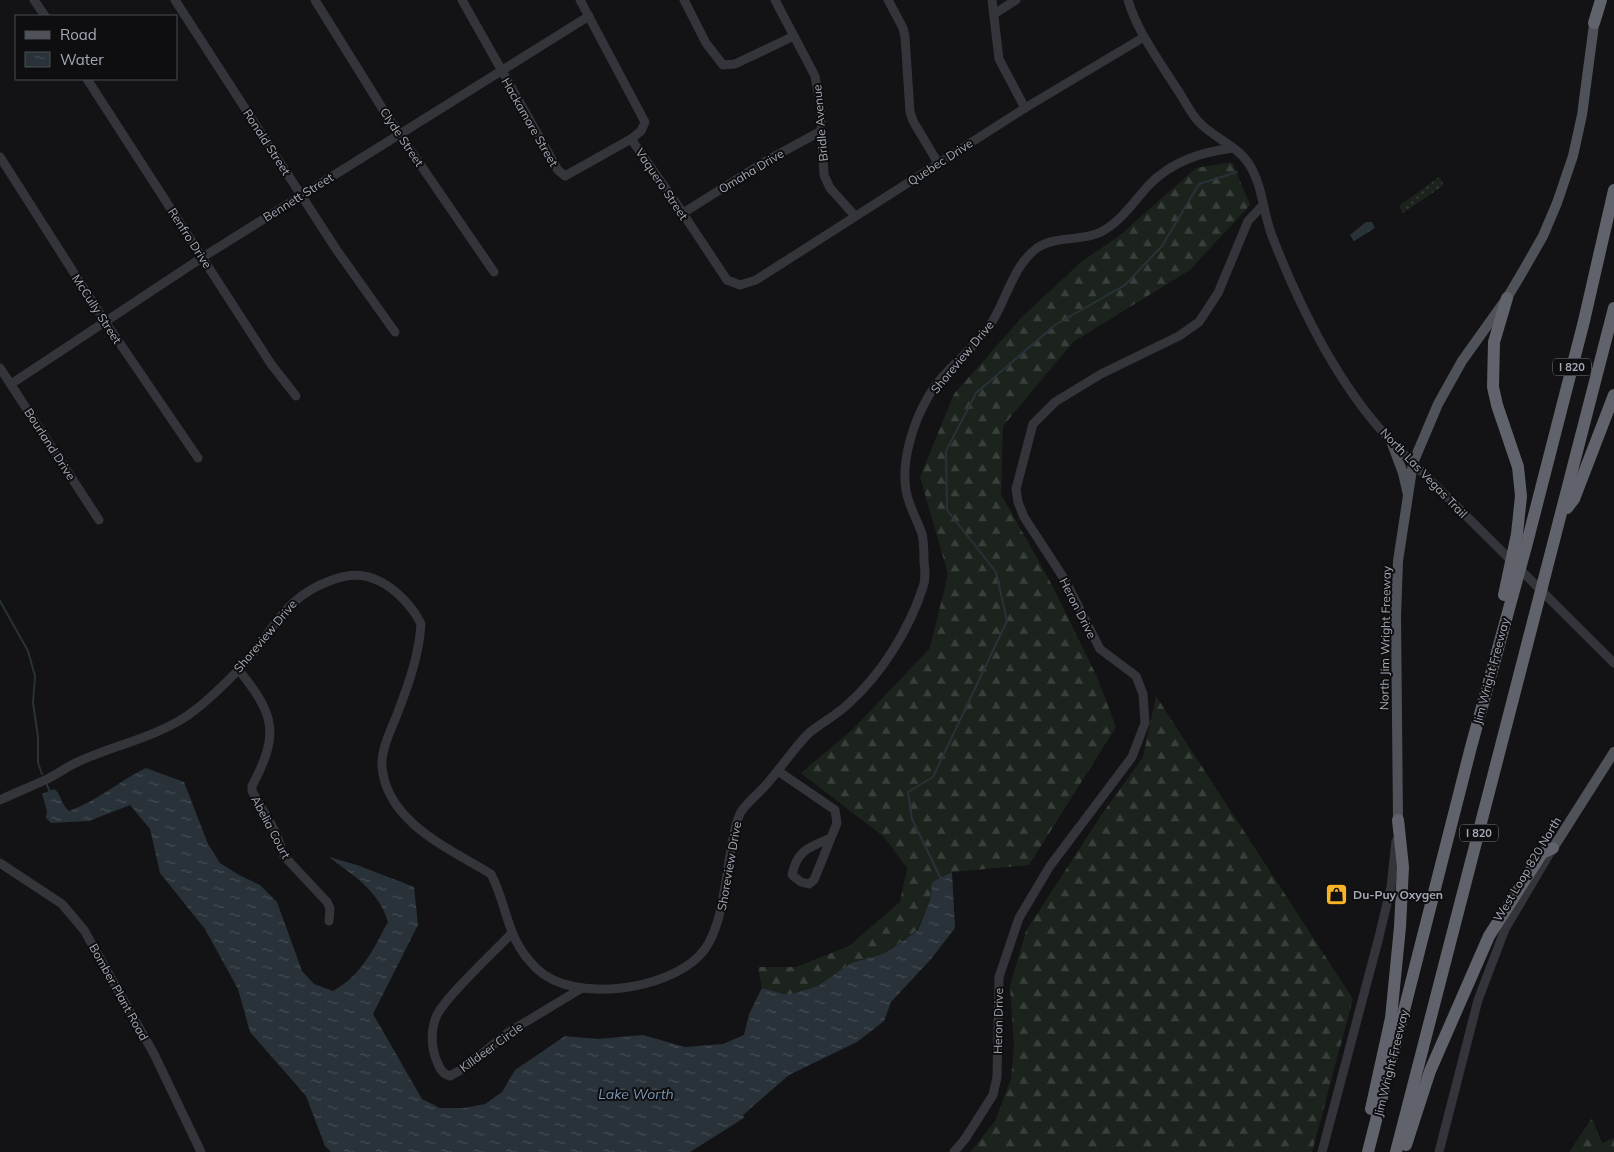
<svg xmlns="http://www.w3.org/2000/svg" width="1614" height="1152" viewBox="0 0 1614 1152" font-family="Mulish,sans-serif">
  <style>
    .green { fill: url(#green-dots) }
    .forest { fill: url(#forest-firs) }
    .water { fill: url(#water-ripples) }
    .lines { fill: none; stroke-linecap: round; stroke-linejoin: round }
    .stream { stroke: #293239; stroke-width: 2 }
    .minor { stroke: #34353a; stroke-width: 9 }
    .major { stroke: #505259; stroke-width: 10 }
    .highway { stroke: #60636b; stroke-width: 12 }
    .labels { text-anchor: middle; dominant-baseline: central; stroke-width: 4; stroke-linejoin: round; paint-order: stroke }
    .shield { fill: #0e0e10; stroke: #777a84; stroke-width: 1 }
    .shield-label { font-size: 11px; font-weight: bold; fill: #a4a9b6 }
    .street-label { font-size: 12px; fill: #a4a9b6; stroke: #0e0e10 }
    .poi-label { font-size: 12px; font-weight: bold; fill: #a4a9b6; stroke: #0e0e10; text-anchor: start }
    .water-label { font-size: 14px; font-style: italic; fill: #7997b3; stroke: #0e0e10 }
  </style>
  <defs>
    <pattern id="green-dots" width="8" height="8" patternUnits="userSpaceOnUse" patternTransform="scale(1.25)"><rect width="8" height="8" fill="#1b231c"/><path d="M2 2h.1M6 6h.1" fill="none" stroke="#39403b" stroke-width="1.8" stroke-linecap="round"/></pattern>
    <pattern id="forest-firs" width="22" height="20" patternUnits="userSpaceOnUse" patternTransform="scale(1.25)"><rect width="22" height="20" fill="#1b231c"/><path d="M5 1l3.5 6h-7zM16 11l3.5 6h-7z" fill="#39403b"/></pattern>
    <pattern id="water-ripples" width="26" height="14" patternUnits="userSpaceOnUse" patternTransform="scale(1.25)"><rect width="26" height="14" fill="#293239"/><path d="M2 4q2-2 4 0t4 0M15 11q2-2 4 0t4 0" fill="none" stroke="#454d53"/></pattern>
  </defs>
  <rect width="100%" height="100%" fill="#131315"/>
  <path class="green" d="M1439 177 1444 185 1403 213 1399 206Z"/>
  <g class="forest">
    <path d="M1232 162 1250 205 1190 270 1073 342 1003 426 1001 494 1052 585 1097 677 1116 727 1029 865 952 872 932 882 930 900 917 930 886 953 851 963 818 986 788 995 762 988 758 967H796L849 946 900 902 907 868 884 837 801 773 853 729 930 648 948 574 920 477 954 394 1023 316 1081 262 1119 236 1196 168Z"/>
    <path d="M1156 696 1353 999 1312 1152H970L995 1121 1011 1079 1014 1046 1010 986 1026 931 1100 817 1143 757Z"/>
    <path d="M1592 1118 1602 1143 1614 1138V1152H1569Z"/>
  </g>
  <g class="water">
    <path d="M1366 222H1372L1375 228 1354 241 1350 235Z"/>
    <path d="M146 768 184 782 208 844 220 863 239 875 260 885 277 902 302 971 314 984 333 991C363 974 372 951 388 922 379 891 354 876 329 857L357 865 414 887 418 925 373 1014 422 1099 440 1108H464L485 1104 502 1092 515 1070 565 1036 597 1039 643 1035 685 1047 723 1044 744 1035 749 1014 762 988 788 995 818 986 851 963 886 953 918 930 930 900 932 882 952 872 955 928 931 959 891 1002 884 1021 857 1042 789 1075 743 1115 744 1118 690 1152H331L325 1146 306 1096 250 1032 238 989 205 929 160 873 150 829 130 805 89 821 51 823 46 818 47 811 42 794 54 789C61 793 61 805 69 811 97 801 119 781 146 768Z"/>
  </g>
  <g class="lines">
    <g class="stream">
      <path d="M0 601 28 651 35 676 33 703 38 737V763L42 774"/>
      <path d="M46 783 50 792"/>
      <path d="M941 879 912 819 908 792 933 777 1007 621 996 572 947 510 946 451 976 393 1055 325 1125 285 1162 246 1199 184 1237 172"/>
    </g>
    <g class="minor">
      <path d="M34 0 45 16"/>
      <path d="M175 0 336 249 395 332"/>
      <path d="M315 0 389 119 494 272"/>
      <path d="M462 0 558 170 565 176 631 139 641 131 645 122 580 0"/>
      <path d="M684 0 706 43 723 65 735 64 794 36"/>
      <path d="M775 0 815 76 820 103 824 175 830 188 855 216"/>
      <path d="M888 0 903 28 905 37 910 112 913 121 938 163"/>
      <path d="M992 0 999 59 1025 108"/>
      <path d="M1128 0C1137 31 1158 59 1175 86 1183 97 1189 111 1198 121 1213 138 1237 145 1249 164 1263 186 1263 213 1272 236 1299 305 1339 387 1391 441L1614 663"/>
      <path d="M994 14 1016 0"/>
      <path d="M87 79 271 364 296 396"/>
      <path d="M631 139 674 200 727 280 740 285 756 280 1025 108 1144 37"/>
      <path d="M0 157 104 320 198 458"/>
      <path d="M683 213 766 161 821 131"/>
      <path d="M0 368 99 520"/>
      <path d="M11 384 203 257 589 16"/>
      <path d="M238 669C275 715 280 733 252 786V791L276 833 284 856 327 902 330 908 329 921"/>
      <path d="M778 771 835 810 837 823 814 880 809 884 801 882 792 875C797 850 810 847 831 838"/>
      <path d="M0 800C15 793 30 787 45 780 58 774 69 765 82 760 116 745 155 737 187 716 207 702 226 683 243 665 275 630 282 598 332 580 349 574 363 573 379 581 396 589 413 607 421 624 419 655 409 683 398 712 392 728 381 748 382 766 386 822 450 849 491 874 509 909 505 938 537 969 574 1004 667 990 700 955 707 948 713 935 716 926 727 899 730 823 743 809 750 800 759 793 766 785 781 768 793 749 809 733 821 723 835 716 847 705 881 675 909 630 923 587 926 579 925 570 924 561 924 552 924 543 922 534 917 519 908 505 906 490 901 462 913 423 927 399 943 369 974 351 992 322 1007 298 1013 266 1037 248 1056 235 1081 242 1101 232 1122 221 1134 201 1149 185 1172 161 1202 152 1233 148"/>
      <path d="M0 863 62 904 84 930 154 1054 201 1152"/>
      <path d="M511 934C494 952 444 998 436 1017 431 1030 431 1046 436 1059 439 1066 441 1074 450 1076L464 1068 509 1032 582 988"/>
      <path d="M954 1152 965 1139 993 1095 997 1077 999 977 1019 918 1050 866 1132 757 1145 723 1143 694 1136 676 1100 649 1065 580 1024 517 1018 502 1016 489 1033 424 1055 402 1101 374 1179 336 1199 322 1218 293 1248 221 1263 205"/>
      <path d="M1322 1152 1379 937 1391 887 1396 841"/>
      <path d="M1439 1152 1478 1000 1505 929 1553 848"/>
    </g>
    <g class="major">
      <path d="M1391 441 1403 473 1408 495"/>
      <path d="M1398 820 1396 616 1398 561 1413 463 1438 404 1462 361 1507 298 1523 271 1543 236 1557 203 1573 156 1582 115 1595 17"/>
      <path d="M1553 848 1614 752"/>
    </g>
    <g class="highway">
      <path d="M1594 23 1601 0"/>
      <path d="M1567 508 1574 499 1614 395"/>
      <path d="M1504 595 1517 534 1521 496 1518 467 1497 405 1493 387 1494 342 1507 298"/>
      <path d="M1371 1109 1391 1018 1400 927 1403 867 1398 820"/>
      <path d="M1406 1145 1430 1071 1489 936 1542 853 1553 848"/>
      <path d="M1368 1152 1471 747 1527 543 1584 321 1614 190"/>
      <path d="M1396 1152 1614 308"/>
    </g>
  </g>
  <defs>
    <symbol id="shop-square" viewBox="-11 -11 22 22"><rect x="-9" y="-9" width="18" height="18" rx="4" fill="#f9b327" stroke="#0e0e10"/><path d="M-5-2.5h2.3a2.7 3.5 0 0 1 5.4 0H5L5.5 6h-11ZM-1.5-2.5h3a1.5 2.3 0 0 0-3 0Z" fill="#111"/></symbol>
  </defs>
  <g fill-rule="evenodd">
    <use href="#shop-square" x="1324" y="882" width="25" height="25"/>
  </g>
  <g class="labels">
    <g class="shield">
      <rect x="1553" y="358.5" width="38" height="17" rx="4"/>
      <rect x="1460" y="824.5" width="38" height="17" rx="4"/>
    </g>
    <g class="shield-label">
      <text x="1572" y="367">I 820</text>
      <text x="1479" y="833">I 820</text>
    </g>
    <g class="street-label">
      <text transform="translate(530 122) rotate(60)">Hackamore Street</text>
      <text transform="translate(820 123) rotate(-95)">Bridle Avenue</text>
      <text transform="translate(402 137) rotate(56)">Clyde Street</text>
      <text transform="translate(267 142) rotate(57)">Ronald Street</text>
      <text transform="translate(940 162) rotate(-33)">Quebec Drive</text>
      <text transform="translate(751 171) rotate(-31)">Omaha Drive</text>
      <text transform="translate(662 184) rotate(56)">Vaquero Street</text>
      <text transform="translate(298 197) rotate(-32)">Bennett Street</text>
      <text transform="translate(190 238) rotate(57)">Renfro Drive</text>
      <text transform="translate(97 309) rotate(57)">McCully Street</text>
      <text transform="translate(962 357) rotate(-50)">Shoreview Drive</text>
      <text transform="translate(50 444) rotate(57)">Bourland Drive</text>
      <text transform="translate(1424 473) rotate(46)">North Las Vegas Trail</text>
      <text transform="translate(1078 608) rotate(63)">Heron Drive</text>
      <text transform="translate(265 636) rotate(-50)">Shoreview Drive</text>
      <text transform="translate(1385 638) rotate(-89)">North Jim Wright Freeway</text>
      <text transform="translate(1491 671) rotate(-75)">Jim Wright Freeway</text>
      <text transform="translate(271 827) rotate(62)">Abelia Court</text>
      <text transform="translate(729 866) rotate(-80)">Shoreview Drive</text>
      <text transform="translate(1527 869) rotate(-59)">West Loop 820 North</text>
      <text transform="translate(119 992) rotate(61)">Bomber Plant Road</text>
      <text transform="translate(998 1021) rotate(-89)">Heron Drive</text>
      <text transform="translate(491 1047) rotate(-36)">Killdeer Circle</text>
      <text transform="translate(1391 1063) rotate(-76)">Jim Wright Freeway</text>
    </g>
    <g class="poi-label">
      <text x="1353" y="894">Du-Puy Oxygen</text>
    </g>
    <g class="water-label">
      <text x="636" y="1094">Lake Worth</text>
    </g>
  </g>
  <rect x="15" y="15" width="162" height="65" fill="#0e0e10" stroke="#4a4c52"/>
  <rect x="25" y="31" width="25" height="8" fill="#505259" stroke="#4a4c52"/>
  <text x="60" y="40" font-size="15" fill="#a4a9b6">Road</text>
  <rect x="25" y="52" width="25" height="15" fill="url(#water-ripples)" stroke="#4a4c52"/>
  <text x="60" y="65" font-size="15" fill="#a4a9b6">Water</text>
</svg>
